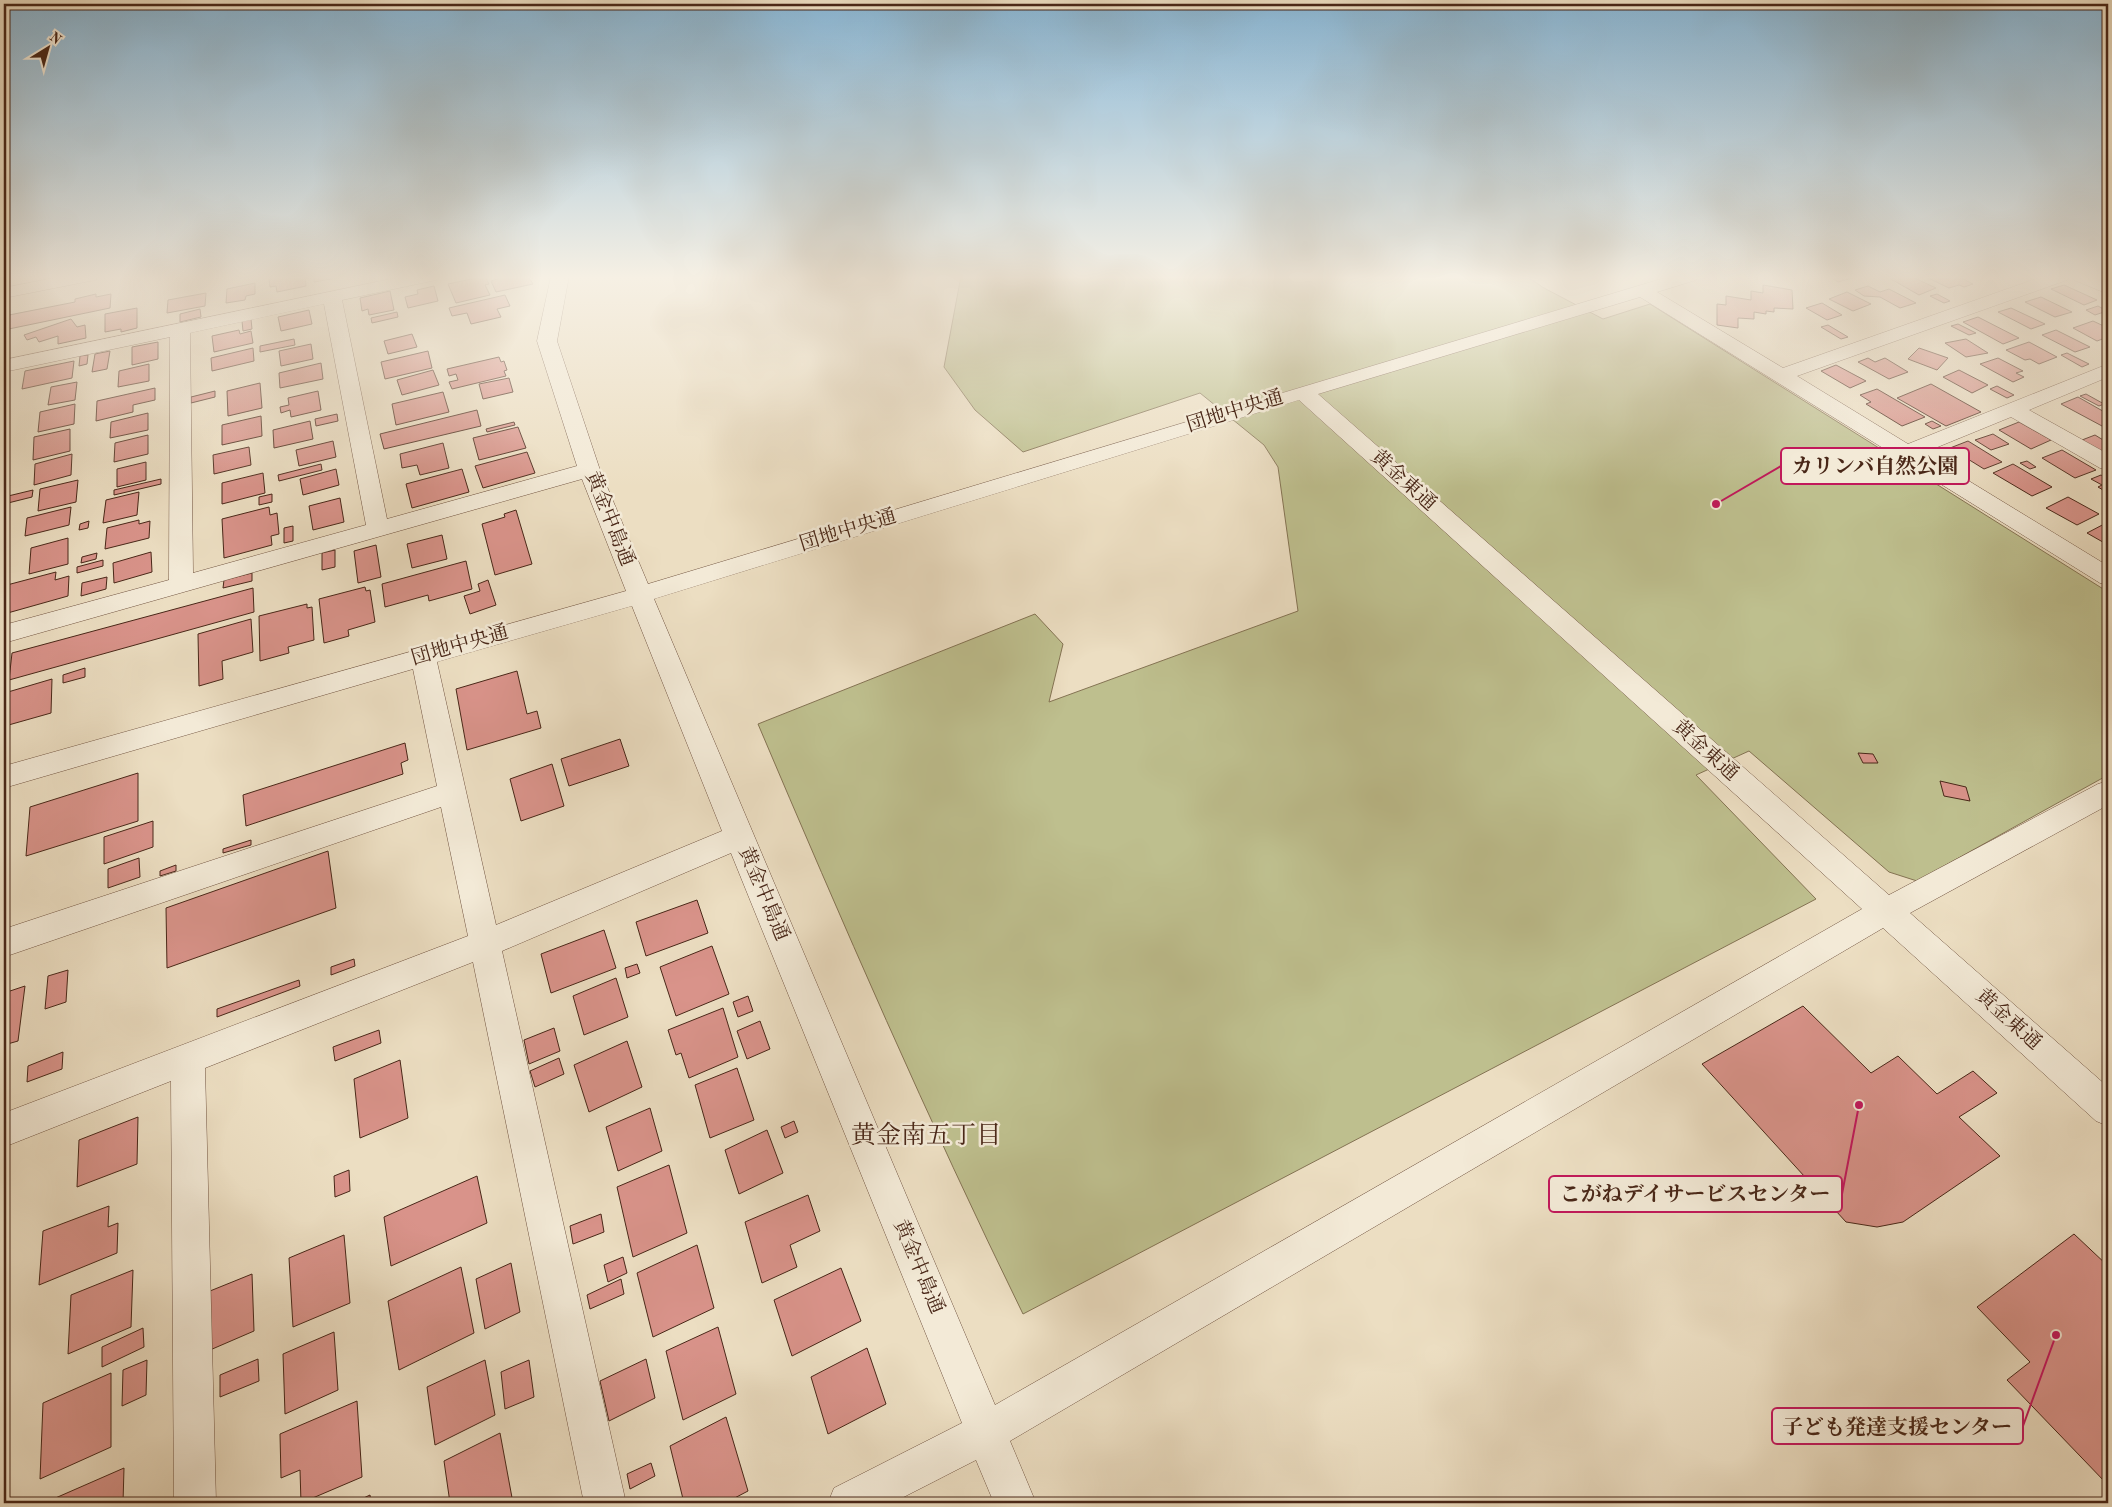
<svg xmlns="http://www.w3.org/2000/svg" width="2112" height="1507" viewBox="0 0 2112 1507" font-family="'Old Standard TT','Noto Serif JP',serif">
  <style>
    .green { fill: #bebf8e; stroke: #847353 }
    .building { fill: #d9938a; stroke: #492718 }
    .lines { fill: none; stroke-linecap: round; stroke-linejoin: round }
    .minor-casing { stroke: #725542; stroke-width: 1 }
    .minor { fill: #f3ead7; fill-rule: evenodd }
    .labels { text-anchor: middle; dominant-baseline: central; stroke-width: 5; stroke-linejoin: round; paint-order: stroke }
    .street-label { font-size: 20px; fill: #492718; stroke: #f3ead7 }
    .near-neighbourhood-label { font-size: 25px; fill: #492718; stroke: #f3ead7 }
    .leader { fill: none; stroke: #c2185b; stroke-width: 2 }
    .callout-dot { fill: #c2185b; stroke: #f3ead7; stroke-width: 2 }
    .callout { fill: #f3ead7; stroke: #c2185b; stroke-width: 2 }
    .callout-label { font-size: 21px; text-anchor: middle; font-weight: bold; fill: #492718 }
  </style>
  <rect width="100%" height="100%" fill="#ecdec2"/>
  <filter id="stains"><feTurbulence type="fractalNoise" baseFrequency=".004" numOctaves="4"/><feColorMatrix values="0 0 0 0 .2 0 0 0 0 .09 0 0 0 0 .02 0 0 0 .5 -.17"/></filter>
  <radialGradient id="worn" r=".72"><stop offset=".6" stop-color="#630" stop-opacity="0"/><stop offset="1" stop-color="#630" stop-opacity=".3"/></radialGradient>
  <path class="green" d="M961 276H1526L1544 288 1603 319 1650 304 2108 592V775L1917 881 1889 872 1749 751 1696 775 1816 899 1023 1314C928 1120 842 922 758 724L1035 614 1063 644 1049 702 1298 611 1278 467 1264 445 1200 393 1023 452 975 410 944 367Z"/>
  <g class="building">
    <path d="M281 276H305L306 286 277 292 276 286 270 287 269 278Z"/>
    <path d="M314 276H348L314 282Z"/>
    <path d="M485 276 489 284 485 285 490 295 456 303 448 284Z"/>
    <path d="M497 276H528L533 284 496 292 491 281 498 279Z"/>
    <path d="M1828 276H1860L1838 282Z"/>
    <path d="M1903 276H1910L1936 288 1919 295 1891 279Z"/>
    <path d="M1924 276H1957L1973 284 1964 287 1959 285 1949 288Z"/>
    <path d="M255 283V294L246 296 245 300 226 303 227 289Z"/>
    <path d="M1763 285 1792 290 1793 309 1774 308V312L1766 311V314L1754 312V319L1738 318V328L1717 325V304L1726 305V296L1751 300V291L1763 293Z"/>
    <path d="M2064 285 2097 300 2084 305 2051 289Z"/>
    <path d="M434 286 438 301 408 308 405 297 418 294 417 290Z"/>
    <path d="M1868 286 1880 292 1889 289 1916 303 1900 308 1880 297 1864 296 1855 290Z"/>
    <path d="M390 291 394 310 369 315 368 309 362 311 360 298Z"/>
    <path d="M1847 292 1871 304 1853 311 1829 299Z"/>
    <path d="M206 293 205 306 167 313 168 300Z"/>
    <path d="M96 294V297L111 294 110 308 4 330V316L75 302V299Z"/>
    <path d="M1937 294 1950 301 1944 303 1930 296Z"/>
    <path d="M505 295 510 306 497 309 501 317 471 324 467 313 452 316 449 308Z"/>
    <path d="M2041 297 2072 312 2055 317 2025 302Z"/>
    <path d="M1822 303 1842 315 1827 320 1806 308Z"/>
    <path d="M2098 306 2107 311 2095 315 2086 310Z"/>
    <path d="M137 308V328L121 332V329L105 332V314Z"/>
    <path d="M2011 308 2045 324 2031 329 1998 312Z"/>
    <path d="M200 309 201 317 180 322V314Z"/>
    <path d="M309 310 312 324 281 331 278 317Z"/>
    <path d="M397 312 398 317 372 323 371 318Z"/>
    <path d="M1978 317 2019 338 2003 344 1963 322Z"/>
    <path d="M71 319 77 327 85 325 86 338 58 344V336L39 342 36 337 27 340 24 335Z"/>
    <path d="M251 319 252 329 243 331 242 321Z"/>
    <path d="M2093 321 2108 328V337L2097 341 2073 328Z"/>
    <path d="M1958 324 1976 333 1969 335 1951 326Z"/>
    <path d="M1828 325 1848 337 1841 339 1821 327Z"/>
    <path d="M239 330 240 334 251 331 253 343 214 352 212 336Z"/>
    <path d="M2056 330 2090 347 2075 352 2042 335Z"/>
    <path d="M412 334 417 347 388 354 384 341Z"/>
    <path d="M294 339 295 345 260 352V346Z"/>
    <path d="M1966 339 1988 353 1966 357 1945 343Z"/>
    <path d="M158 342V359L132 365V347Z"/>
    <path d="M2029 342 2057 357 2039 364 2030 359 2025 360 2006 350Z"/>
    <path d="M311 344 313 359 281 366 279 351Z"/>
    <path d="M253 348 254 361 212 371 211 358Z"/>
    <path d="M1919 348 1948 358 1937 370 1908 359Z"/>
    <path d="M110 351 107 369 92 372 95 354Z"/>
    <path d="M428 351 432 368 385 379 381 362Z"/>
    <path d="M2067 353 2089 364 2082 367 2061 355Z"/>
    <path d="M88 355 87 364 79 366 80 356Z"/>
    <path d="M499 357 501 362 504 361 507 370 504 371 506 376 452 389 449 382 458 380 456 374 449 376 447 369Z"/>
    <path d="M1868 358 1875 362 1885 358 1908 372 1889 379 1858 362Z"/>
    <path d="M1998 358 2023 371 2016 373 2024 377 2013 382 1980 364Z"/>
    <path d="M74 361 72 378 22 389 25 371Z"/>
    <path d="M321 363 323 379 280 388 279 373Z"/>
    <path d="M149 364V381L118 387 119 371Z"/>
    <path d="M1836 365 1866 381 1850 388 1821 371Z"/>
    <path d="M433 370 439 385 402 395 397 380Z"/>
    <path d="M1959 370 1988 385 1972 393 1943 377Z"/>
    <path d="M509 378 513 392 483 399 479 384Z"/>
    <path d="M77 382 75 400 48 405 51 387Z"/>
    <path d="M260 383 262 408 228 416 227 391Z"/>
    <path d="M1931 384 1981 412 1946 426 1897 398Z"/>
    <path d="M1997 386 2014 395 2007 398 1990 389Z"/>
    <path d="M155 388V400L133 405V412L96 421 97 401Z"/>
    <path d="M1877 389 1925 417 1902 426 1866 404 1871 402 1860 395Z"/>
    <path d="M215 391V397L191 403V397Z"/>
    <path d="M318 391 321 410 291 417 290 410 281 413 280 407 289 405 288 398Z"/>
    <path d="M443 392 449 412 396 425 392 404Z"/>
    <path d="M2086 394 2104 404 2099 406 2080 396Z"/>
    <path d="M2078 397 2108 414V423L2102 426 2061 404Z"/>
    <path d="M75 404 74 424 38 432 40 412Z"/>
    <path d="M477 410 481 426 384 449 380 434Z"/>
    <path d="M148 413V430L110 438 111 422Z"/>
    <path d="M337 414 338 421 316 426 315 419Z"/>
    <path d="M261 416 262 436 222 445V425Z"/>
    <path d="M310 421 313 439 274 448 273 430Z"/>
    <path d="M1932 421 1941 426 1933 429 1925 424Z"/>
    <path d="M514 422 515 425 487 432 486 429Z"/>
    <path d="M2019 422 2051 440 2031 449 1999 430Z"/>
    <path d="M518 427 526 448 479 460 473 438Z"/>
    <path d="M70 429V451L33 460 34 437Z"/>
    <path d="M1993 434 2009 444 1991 450 1975 440Z"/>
    <path d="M148 435V454L114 462 115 443Z"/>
    <path d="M2095 435 2108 443V449L2103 452 2082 440Z"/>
    <path d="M333 441 336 457 299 466 296 450Z"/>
    <path d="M1968 441 2002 462 1984 469 1950 448Z"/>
    <path d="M443 443 449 468 420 475 417 465 402 468 400 454Z"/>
    <path d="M249 447 251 465 214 474 213 455Z"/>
    <path d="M2062 450 2096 470 2075 478 2042 458Z"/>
    <path d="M527 452 535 473 483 488 475 466Z"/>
    <path d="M72 454 71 475 34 485 35 464Z"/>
    <path d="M2027 461 2036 467 2030 469 2020 463Z"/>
    <path d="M146 462V480L117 487V469Z"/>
    <path d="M321 464 322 470 279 481 278 475Z"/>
    <path d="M2013 464 2052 487 2032 496 1993 473Z"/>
    <path d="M336 469 339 485 303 495 300 479Z"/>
    <path d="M462 469 469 492 412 508 406 484Z"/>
    <path d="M263 473 265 493 222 504V483Z"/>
    <path d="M2101 475 2108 479V493L2098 487 2102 485 2091 479Z"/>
    <path d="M161 479V484L114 495V490Z"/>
    <path d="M78 480 76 502 38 511 40 489Z"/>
    <path d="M33 490 32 497 4 504V497Z"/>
    <path d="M139 492 137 515 103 523 106 500Z"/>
    <path d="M272 494V502L259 505V497Z"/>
    <path d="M2068 497 2099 514 2077 525 2046 508Z"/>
    <path d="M340 498 344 522 313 530 309 506Z"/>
    <path d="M71 507 69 525 25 536 27 518Z"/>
    <path d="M269 507 270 515 277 513 279 534 271 536 272 545 224 558 222 519Z"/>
    <path d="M516 510 532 564 495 575 482 524 505 517 504 514Z"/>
    <path d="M139 520V524L150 521 149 538 105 549 107 528Z"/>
    <path d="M89 521 88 528 79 530 80 524Z"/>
    <path d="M2108 522V545L2087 533Z"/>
    <path d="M293 526V541L284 543V528Z"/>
    <path d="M442 535 447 559 412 568 407 544Z"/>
    <path d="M68 538V564L29 574 31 548Z"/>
    <path d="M376 545 381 577 358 583 354 551Z"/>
    <path d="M335 550V567L322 570V553Z"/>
    <path d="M151 552 152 572 114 583 113 563Z"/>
    <path d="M97 553 96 559 81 563 82 557Z"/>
    <path d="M103 560V566L77 573V567Z"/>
    <path d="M466 561 472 589 429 601 428 595 385 607 382 584Z"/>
    <path d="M56 572 55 580 69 576 68 596 4 614 7 585Z"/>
    <path d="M252 573V581L223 588 224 580Z"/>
    <path d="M107 577 106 589 81 596 82 583Z"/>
    <path d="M488 580 496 605 470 614 464 596 480 591 478 584Z"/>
    <path d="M365 587 366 591 370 590 375 622 348 630 349 636 324 643 319 599Z"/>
    <path d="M253 588 254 612 9 680 12 653Z"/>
    <path d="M307 604V608L312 607 314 640 288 647 289 653 260 661 259 616Z"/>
    <path d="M251 619 253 652 222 661 223 679 199 686 198 634Z"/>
    <path d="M85 668V677L63 683V675Z"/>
    <path d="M517 671 527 714 537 711 541 728 467 750 456 689Z"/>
    <path d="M52 679 51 713 5 726 8 692Z"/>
    <path d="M620 739 629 766 569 786 561 759Z"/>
    <path d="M405 743 408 760 401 763 403 774 246 826 243 795Z"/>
    <path d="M1858 753 1873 754 1878 763H1863Z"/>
    <path d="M552 764 564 806 521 821 510 779Z"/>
    <path d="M138 773V821L26 856 30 807Z"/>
    <path d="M1940 781 1966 787 1970 801 1944 796Z"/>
    <path d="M153 821V847L104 864V837Z"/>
    <path d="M251 840V845L223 853V849Z"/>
    <path d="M328 851 336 908 167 968 166 908Z"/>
    <path d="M139 858 140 877 108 888V869Z"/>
    <path d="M176 865V871L160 876V871Z"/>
    <path d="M697 900 708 933 646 956 636 922Z"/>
    <path d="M604 930 616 968 551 993 541 954Z"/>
    <path d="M712 946 729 994 676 1016 660 967Z"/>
    <path d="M354 959 355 966 331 975V967Z"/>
    <path d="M637 964 640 973 627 978 625 968Z"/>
    <path d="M68 970 66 1002 45 1009 48 976Z"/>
    <path d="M616 978 628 1017 584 1035 573 996Z"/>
    <path d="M299 980 300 986 217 1017V1009Z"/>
    <path d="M25 986 18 1041 4 1045V993Z"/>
    <path d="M748 996 753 1011 738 1017 733 1002Z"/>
    <path d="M1803 1006 1871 1073 1898 1056 1937 1094 1973 1071 1997 1093 1959 1117 2000 1156 1903 1222 1877 1227 1846 1222 1702 1064Z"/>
    <path d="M723 1008 738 1057 689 1078 681 1053 676 1055 668 1030Z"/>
    <path d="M760 1021 770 1049 747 1059 737 1031Z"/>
    <path d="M554 1028 560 1051 529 1064 524 1040Z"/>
    <path d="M379 1030 381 1043 335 1061 333 1047Z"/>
    <path d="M627 1041 642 1087 589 1112 574 1065Z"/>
    <path d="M63 1052 62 1069 27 1082 28 1066Z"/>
    <path d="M559 1058 564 1074 535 1087 530 1071Z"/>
    <path d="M400 1060 408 1118 360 1138 354 1079Z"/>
    <path d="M737 1068 754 1120 710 1138 695 1085Z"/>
    <path d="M650 1108 662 1151 618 1171 606 1127Z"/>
    <path d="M138 1117 137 1164 77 1187 79 1140Z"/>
    <path d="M794 1121 798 1132 785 1138 781 1127Z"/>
    <path d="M767 1130 783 1173 739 1194 725 1150Z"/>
    <path d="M669 1165 687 1233 633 1257 617 1187Z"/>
    <path d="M349 1170 350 1191 335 1197 334 1176Z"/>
    <path d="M477 1176 487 1223 391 1266 384 1217Z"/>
    <path d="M808 1195 820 1231 790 1245 797 1267 762 1283 745 1222Z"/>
    <path d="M109 1206 108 1227 118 1223 117 1253 39 1285 43 1231Z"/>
    <path d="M601 1214 604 1232 573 1244 570 1226Z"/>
    <path d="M2074 1234 2108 1266V1481L2106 1483 2007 1380 2030 1362 1977 1307Z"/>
    <path d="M344 1235 350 1303 293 1327 289 1258Z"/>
    <path d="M697 1245 714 1308 653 1337 637 1273Z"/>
    <path d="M623 1257 627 1273 608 1282 604 1265Z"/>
    <path d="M511 1263 520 1312 485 1329 476 1279Z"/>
    <path d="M461 1267 474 1333 399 1370 388 1301Z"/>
    <path d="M841 1268 861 1321 792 1356 774 1300Z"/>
    <path d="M133 1270 131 1327 68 1354 71 1295Z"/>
    <path d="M252 1274 254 1331 210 1350V1291Z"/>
    <path d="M621 1279 624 1294 590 1309 587 1295Z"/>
    <path d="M718 1327 736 1394 683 1420 666 1351Z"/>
    <path d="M143 1328 144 1347 102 1367V1347Z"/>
    <path d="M334 1332 338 1390 285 1414 283 1354Z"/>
    <path d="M867 1348 886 1404 828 1434 811 1377Z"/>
    <path d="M258 1359 259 1381 220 1397V1375Z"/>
    <path d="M646 1359 655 1398 609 1421 600 1381Z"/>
    <path d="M147 1360 146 1395 122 1406 123 1370Z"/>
    <path d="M485 1360 495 1415 435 1445 427 1387Z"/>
    <path d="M529 1360 534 1397 505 1409 501 1372Z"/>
    <path d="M111 1373V1447L40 1479 43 1403Z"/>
    <path d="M357 1401 362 1477 301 1503 300 1470 281 1478 280 1434Z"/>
    <path d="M726 1417 748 1491 725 1503H684L670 1446Z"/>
    <path d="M500 1433 513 1503H450L444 1461Z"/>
    <path d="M651 1463 655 1476 630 1489 627 1474Z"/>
    <path d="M124 1468 123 1503H44Z"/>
    <path d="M370 1495 371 1503H353Z"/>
  </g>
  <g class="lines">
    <defs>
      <g id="minor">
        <path d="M64 276H99L96 280 90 281 4 298V288Z"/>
        <path d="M405 276H439L436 280 342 300 387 519 577 466 537 341 551 276H569L557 341 600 470 648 584 1671 276H1699L1696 280 1657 292 1783 368 2044 276H2070L2067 280 1797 376 1908 444 2108 364V377L2029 410 2108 454V470L2100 468 2011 417 1923 453 2108 566V585L2100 583 1640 297 1318 394 1889 895 2098 784 2108 781V805L1910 913 2108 1087V1126L2096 1121 1883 928 1010 1441 1036 1503H994L976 1460 892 1503H828L834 1488 962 1423 731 853 502 951 626 1503H584L473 962 205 1068 216 1503H174L171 1081 4 1147V1113L468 936 441 807 4 957V929L437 786 413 669 4 788V766L626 591 582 479 4 643V625L169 580 170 337 4 372V360ZM324 304 366 525 193 573 190 333ZM1299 400 1862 909 995 1405 654 599ZM632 606 722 831 496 925 437 662Z"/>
        <path d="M2071 276H2094L2108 282V294L2074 280Z"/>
      </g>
    </defs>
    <use href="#minor" class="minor-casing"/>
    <use href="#minor" class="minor"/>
  </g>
  <linearGradient id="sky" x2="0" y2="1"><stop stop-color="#89b7d6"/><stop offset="0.57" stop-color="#f6f0e4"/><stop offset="1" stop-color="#f6f0e4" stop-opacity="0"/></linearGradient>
  <rect width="2112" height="487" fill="url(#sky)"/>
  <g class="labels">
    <g class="street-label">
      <text transform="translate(1235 412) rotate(-17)">団地中央通</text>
      <text transform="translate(1403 481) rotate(42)">黄金東通</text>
      <text transform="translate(609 519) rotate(68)">黄金中島通</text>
      <text transform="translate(848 531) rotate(-17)">団地中央通</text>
      <text transform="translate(460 646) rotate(-16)">団地中央通</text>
      <text transform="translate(1705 751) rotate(42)">黄金東通</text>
      <text transform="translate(763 894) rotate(67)">黄金中島通</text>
      <text transform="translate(2008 1020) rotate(42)">黄金東通</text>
      <text transform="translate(918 1267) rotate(67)">黄金中島通</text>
    </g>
    <g class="near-neighbourhood-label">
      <text x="926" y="1136">黄金南五丁目</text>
    </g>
  </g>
  <path class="leader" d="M1716 504L1781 466M1859 1105L1842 1194M2056 1335L2023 1426"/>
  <g class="callout-dot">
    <circle cx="1716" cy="504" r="5"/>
    <circle cx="1859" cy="1105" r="5"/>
    <circle cx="2056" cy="1335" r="5"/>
  </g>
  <g class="callout">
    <rect x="1781" y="448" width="188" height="36" rx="5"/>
    <rect x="1549" y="1176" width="293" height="36" rx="5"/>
    <rect x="1772" y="1408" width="251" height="36" rx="5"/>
  </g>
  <g class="callout-label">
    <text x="1875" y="473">カリンバ自然公園</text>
    <text x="1695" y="1201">こがねデイサービスセンター</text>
    <text x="1897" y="1434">子ども発達支援センター</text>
  </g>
  <rect width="2112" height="1507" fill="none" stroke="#ecdec2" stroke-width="20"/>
  <rect x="5" y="5" width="2102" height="1497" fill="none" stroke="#492718" stroke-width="2.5"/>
  <rect x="10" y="10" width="2092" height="1487" fill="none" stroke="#492718"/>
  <g transform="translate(48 48) rotate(37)" stroke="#f3ead7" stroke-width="4" paint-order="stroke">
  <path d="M0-4L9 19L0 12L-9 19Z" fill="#492718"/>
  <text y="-8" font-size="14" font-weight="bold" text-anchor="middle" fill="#492718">N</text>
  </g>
  <rect width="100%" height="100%" filter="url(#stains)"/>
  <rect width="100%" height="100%" fill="url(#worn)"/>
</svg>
